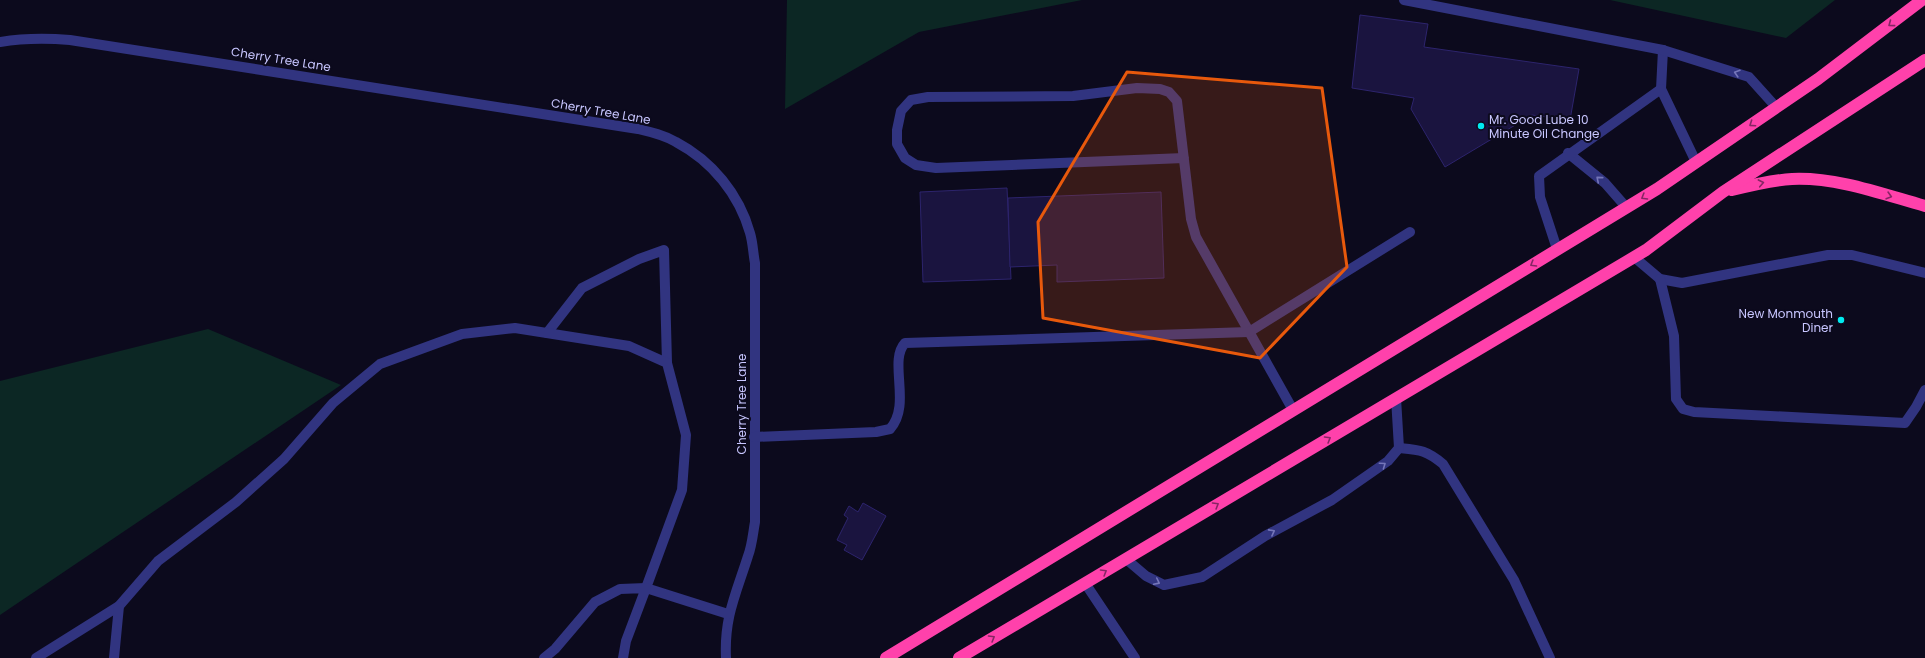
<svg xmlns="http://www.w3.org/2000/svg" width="1925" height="658" viewBox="0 0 1925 658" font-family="Poppins,sans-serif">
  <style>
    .green { fill: #0c2724 }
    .building { fill: #1a143f; stroke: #2d246d }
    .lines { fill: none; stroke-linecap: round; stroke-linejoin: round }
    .minor { stroke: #313480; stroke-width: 10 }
    .highway { stroke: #ff41ab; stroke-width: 12 }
    .oneway { stroke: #862664 }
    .oneway2 { stroke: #7576b9 }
    .marked { fill: #e8590c; fill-opacity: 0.2; stroke: #e8590c; stroke-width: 3; stroke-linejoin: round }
    .poi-dot { fill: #00ebf1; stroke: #0c0a1d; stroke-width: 1.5 }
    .labels { text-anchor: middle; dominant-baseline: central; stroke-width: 4; stroke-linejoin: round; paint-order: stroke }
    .street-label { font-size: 12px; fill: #c8c6ff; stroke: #0c0a1d }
    .poi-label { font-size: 12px; fill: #c8c6ff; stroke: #0c0a1d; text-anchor: start }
  </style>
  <rect width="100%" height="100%" fill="#0c0a1d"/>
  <g class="green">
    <path d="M787 0H1082L919 32 785 109Z"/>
    <path d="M1610 0H1835L1786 38Z"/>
    <path d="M208 329 341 385 0 615V381Z"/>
  </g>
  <g class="building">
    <path d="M1360 15 1428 24 1424 47 1579 69 1570 120 1532 115 1445 167 1411 109 1414 98 1352 88Z"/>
    <path d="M1007 188 1011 279 923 282 920 192Z"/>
    <path d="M1161 192 1164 278 1057 282V265L1010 267 1008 198Z"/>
    <path d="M863 503 886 516 862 560 844 550 847 545 837 540 848 518 844 515 849 506 858 512Z"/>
  </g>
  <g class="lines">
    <g class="minor">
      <path d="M1404 0 1663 50 1661 89 1696 162"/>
      <path d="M0 42C24 38 46 38 70 40L638 129C651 132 664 135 676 142 712 161 739 194 750 233 753 243 753 253 755 263V522C753 533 752 546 748 556 736 594 724 617 726 658"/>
      <path d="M1663 50 1749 77 1776 107"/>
      <path d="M1568 153 1605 183 1626 207"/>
      <path d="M1184 158 936 168 916 165 905 158 897 144V130L901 111 911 100 928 97 1073 96 1137 88 1160 89 1169 92 1177 101 1191 219 1196 237 1293 410"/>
      <path d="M1557 249 1540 197 1539 176 1661 89"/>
      <path d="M1634 257 1660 279 1682 283 1828 255H1852L1925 273"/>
      <path d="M1660 279 1674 336 1676 399 1683 409 1694 412 1905 423 1916 407 1925 390"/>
      <path d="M547 333 582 288 639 259 664 250 667 363"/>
      <path d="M754 437 876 432 890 429C912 405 888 361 905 343L1249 332 1410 232"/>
      <path d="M1399 448C1420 450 1426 450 1443 464L1514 580 1550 658"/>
      <path d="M1126 559 1146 576 1164 585 1202 577 1265 536 1332 500 1388 461 1399 448 1396 398"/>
      <path d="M1085 583 1135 658"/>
      <path d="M36 658 119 606 158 561 236 502 284 459 333 403 380 364 462 334 515 328 629 346 667 363 686 435 682 490 646 588 728 614"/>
      <path d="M114 658 119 606"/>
      <path d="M544 658 555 649 595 602 620 589 646 588 626 641 623 658"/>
    </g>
    <g class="highway">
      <path d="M1732 190C1752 185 1772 180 1792 179 1837 177 1882 194 1925 206"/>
      <path d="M886 658 1657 189 1818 79 1922 0"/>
      <path d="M959 658 1646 250 1723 192 1925 60"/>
    </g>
  </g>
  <defs><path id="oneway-chevron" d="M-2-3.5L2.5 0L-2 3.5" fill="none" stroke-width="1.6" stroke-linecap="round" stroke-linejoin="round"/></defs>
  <g class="oneway">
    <use href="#oneway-chevron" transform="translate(1891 24) rotate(143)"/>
    <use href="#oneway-chevron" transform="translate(1752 124) rotate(146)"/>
    <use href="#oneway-chevron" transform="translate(1761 183) rotate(-11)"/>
    <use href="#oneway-chevron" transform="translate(1889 196) rotate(16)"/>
    <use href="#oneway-chevron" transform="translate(1644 197) rotate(149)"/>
    <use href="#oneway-chevron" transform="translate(1533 264) rotate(149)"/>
    <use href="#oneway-chevron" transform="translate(1328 439) rotate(-31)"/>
    <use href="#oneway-chevron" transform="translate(1216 505) rotate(-31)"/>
    <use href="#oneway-chevron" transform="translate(1104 572) rotate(-31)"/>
    <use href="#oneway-chevron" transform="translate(992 638) rotate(-31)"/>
  </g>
  <g class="oneway2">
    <use href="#oneway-chevron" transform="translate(1737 73) rotate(-163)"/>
    <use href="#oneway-chevron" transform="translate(1599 179) rotate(-140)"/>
    <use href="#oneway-chevron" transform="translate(1383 465) rotate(-35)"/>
    <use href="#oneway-chevron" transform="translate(1272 532) rotate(-28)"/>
    <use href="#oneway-chevron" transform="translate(1157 582) rotate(26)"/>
  </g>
  <path class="marked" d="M1127 72 1322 88 1347 267 1260 358 1043 318 1038 222Z"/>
  <g class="poi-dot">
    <circle cx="1481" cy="126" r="4"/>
    <circle cx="1841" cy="320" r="4"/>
  </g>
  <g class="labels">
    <g class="street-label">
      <text transform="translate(281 59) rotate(9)">Cherry Tree Lane</text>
      <text transform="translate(601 111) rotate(10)">Cherry Tree Lane</text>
      <text transform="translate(741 404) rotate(-90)">Cherry Tree Lane</text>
    </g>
    <g class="poi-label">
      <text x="1489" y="119">Mr. Good Lube 10<tspan x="1489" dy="14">Minute Oil Change</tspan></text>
      <text x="1833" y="313" text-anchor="end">New Monmouth<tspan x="1833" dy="14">Diner</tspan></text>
    </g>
  </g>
</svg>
